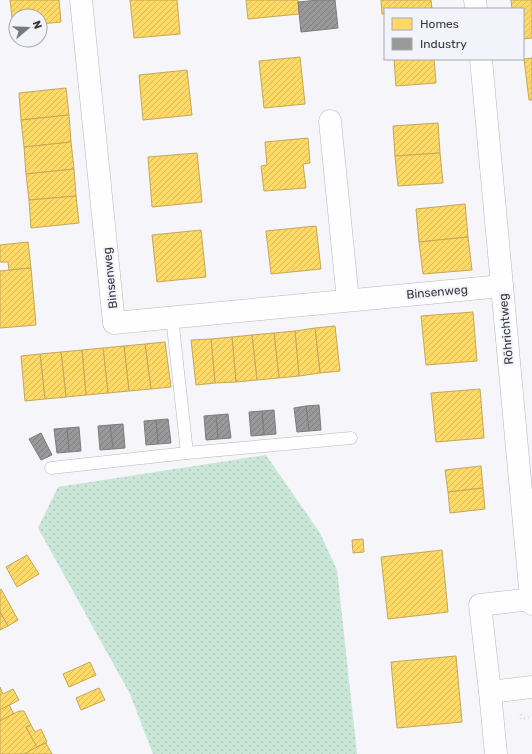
<svg xmlns="http://www.w3.org/2000/svg" width="532" height="754" viewBox="0 0 532 754" font-family="Rubik,sans-serif">
  <style>
    .park { fill: url(#park-dots) }
    .homes { fill: url(#homes-hatch); stroke: #c3a859 }
    .industry { fill: url(#industry-hatch); stroke: #7c7c7c }
    .lines { fill: none; stroke-linecap: round; stroke-linejoin: round }
    .service-casing { stroke: #b7b7ba; stroke-width: 13 }
    .minor-casing { stroke: #b7b7ba; stroke-width: 23 }
    .path { stroke: #dcdcdd; stroke-width: 2.5; stroke-dasharray: 1 3; stroke-linecap: butt }
    .service { stroke: #fefefe; stroke-width: 12 }
    .minor { stroke: #fefefe; stroke-width: 22 }
    .labels { text-anchor: middle; dominant-baseline: central; stroke-width: 4; stroke-linejoin: round; paint-order: stroke }
    .street-label { font-size: 12px; fill: #37373a; stroke: #f3f3fc }
  </style>
  <defs>
    <pattern id="park-dots" width="8" height="8" patternUnits="userSpaceOnUse"><rect width="8" height="8" fill="#c9e6d7"/><path d="M2 2h.1M6 6h.1" fill="none" stroke="#adc6b9" stroke-width="1.8" stroke-linecap="round"/></pattern>
    <pattern id="homes-hatch" width="6" height="6" patternUnits="userSpaceOnUse"><rect width="6" height="6" fill="#ffd966"/><path d="M-1 1l2-2M0 6l6-6M5 7l2-2" fill="none" stroke="#dbbb59"/></pattern>
    <pattern id="industry-hatch" width="6" height="6" patternUnits="userSpaceOnUse"><rect width="6" height="6" fill="#999"/><path d="M-1 1l2-2M0 6l6-6M5 7l2-2" fill="none" stroke="#7e7e7e"/></pattern>
  </defs>
  <rect width="100%" height="100%" fill="#f5f5fa"/>
  <path class="park" d="M266 455 320 533 337 570 357 754H153L130 694 38 528 58 487Z"/>
  <g class="homes">
    <path d="M10 0H59L61 22 40 24V16H16V26H13Z"/>
    <path d="M130 0H177L180 34 134 38Z"/>
    <path d="M246 0H298L299 14 248 19Z"/>
    <path d="M381 0H431L432 9H385V14H382Z"/>
    <path d="M511 0H532V38L523 39V9H512Z"/>
    <path d="M300 57 305 104 264 108 259 61Z"/>
    <path d="M532 58V100H529L524 59Z"/>
    <path d="M394 59H434L436 83 396 86Z"/>
    <path d="M187 70 192 115 143 120 139 75Z"/>
    <path d="M66 88 69 115 21 120 19 93Z"/>
    <path d="M69 115 71 142 24 147 21 120Z"/>
    <path d="M438 123 440 153 395 156 393 126Z"/>
    <path d="M308 138 310 163 303 164 306 188 264 191 261 166 267 165 265 142Z"/>
    <path d="M71 142 74 169 26 174 24 147Z"/>
    <path d="M197 153 202 202 152 207 148 157Z"/>
    <path d="M440 153 443 183 398 186 395 156Z"/>
    <path d="M74 169 76 196 29 200 26 174Z"/>
    <path d="M76 196 79 223 31 228 29 200Z"/>
    <path d="M465 204 468 237 419 242 416 209Z"/>
    <path d="M316 226 321 269 271 274 266 231Z"/>
    <path d="M201 230 206 277 157 282 152 235Z"/>
    <path d="M468 237 472 270 423 274 419 242Z"/>
    <path d="M28 242 31 268 9 270 8 262H0V245Z"/>
    <path d="M31 268 36 325 0 328V271Z"/>
    <path d="M473 312 477 361 426 365 421 316Z"/>
    <path d="M335 326 340 371 320 373 315 328Z"/>
    <path d="M315 328 320 373 299 376 295 331Z"/>
    <path d="M295 331 299 376 279 378 274 333Z"/>
    <path d="M274 333 279 378 257 380 252 335Z"/>
    <path d="M252 335 257 380 236 382 232 337Z"/>
    <path d="M232 337 236 382 215 383 211 339Z"/>
    <path d="M211 339 215 383 196 385 191 340Z"/>
    <path d="M165 342 171 387 151 389 145 344Z"/>
    <path d="M145 344 151 389 129 391 124 346Z"/>
    <path d="M124 346 129 391 108 393 103 348Z"/>
    <path d="M103 348 108 393 86 395 82 350Z"/>
    <path d="M82 350 86 395 66 397 61 352Z"/>
    <path d="M61 352 66 397 45 399 40 354Z"/>
    <path d="M40 354 45 399 25 401 21 356Z"/>
    <path d="M480 389 484 438 436 442 431 393Z"/>
    <path d="M481 466 483 488 448 492 445 470Z"/>
    <path d="M483 488 485 509 450 513 448 492Z"/>
    <path d="M363 539 364 552 353 553 352 540Z"/>
    <path d="M442 550 448 612 388 619 381 557Z"/>
    <path d="M27 555 39 574 17 587 6 567Z"/>
    <path d="M1 589 18 620 8 626 0 612V590Z"/>
    <path d="M0 612 8 626 0 630Z"/>
    <path d="M456 656 462 722 397 728 391 662Z"/>
    <path d="M90 662 96 675 69 687 63 674Z"/>
    <path d="M0 687 3 694 13 689 19 700 0 710Z"/>
    <path d="M99 688 105 700 81 710 76 698Z"/>
    <path d="M9 705 14 714 0 721V710Z"/>
    <path d="M19 711H24L31 725 26 727 37 747 24 754H0V721Z"/>
    <path d="M31 725 35 732 41 729 47 742 37 747 26 727Z"/>
    <path d="M46 743 52 754H24L37 747Z"/>
  </g>
  <g class="industry">
    <path d="M318 0H335L338 28 301 32 298 2Z"/>
    <path d="M319 405 321 430 309 431 306 406Z"/>
    <path d="M306 406 309 431 297 432 294 408Z"/>
    <path d="M274 410 276 434 264 435 262 411Z"/>
    <path d="M262 411 264 435 251 436 249 412Z"/>
    <path d="M228 414 231 438 218 439 216 415Z"/>
    <path d="M216 415 218 439 206 440 204 416Z"/>
    <path d="M168 419 171 443 158 444 156 420Z"/>
    <path d="M156 420 158 444 146 445 144 421Z"/>
    <path d="M123 424 125 448 113 449 110 425Z"/>
    <path d="M110 425 113 449 100 450 98 426Z"/>
    <path d="M79 427 81 451 69 452 67 428Z"/>
    <path d="M67 428 69 452 57 453 54 429Z"/>
    <path d="M41 433 52 455 41 460 29 439Z"/>
  </g>
  <g class="lines">
    <defs>
      <g id="service">
        <path d="M172 317 187 453"/>
        <path d="M51 468 187 453 351 438"/>
      </g>
      <g id="minor">
        <path d="M81 0 114 323 502 286"/>
        <path d="M475 0 476 9"/>
        <path d="M481 59 531 599"/>
        <path d="M330 121 348 300"/>
        <path d="M490 692 532 687"/>
        <path d="M496 754 490 692 480 605 531 599 532 604"/>
      </g>
    </defs>
    <use href="#service" class="service-casing"/>
    <use href="#minor" class="minor-casing"/>
    <path class="path" d="M521 714V719L532 717"/>
    <use href="#service" class="service"/>
    <use href="#minor" class="minor"/>
  </g>
  <g class="labels">
    <g class="street-label">
      <text transform="translate(110 278) rotate(-96)">Binsenweg</text>
      <text transform="translate(437 292) rotate(-5)">Binsenweg</text>
      <text transform="translate(506 329) rotate(-95)">Röhrichtweg</text>
    </g>
  </g>
  <rect x="384" y="8" width="140" height="52" fill="#f3f3fc" stroke="#a8a8ae"/>
  <rect x="392" y="18" width="20" height="12" fill="#ffd966" stroke="#a8a8ae"/>
  <text x="420" y="28" font-size="12" fill="#37373a">Homes</text>
  <rect x="392" y="38" width="20" height="12" fill="#999999" stroke="#a8a8ae"/>
  <text x="420" y="48" font-size="12" fill="#37373a">Industry</text>
  <g transform="translate(28 28) rotate(71)"><circle r="19" fill="#f3f3fc" stroke="#a8a8ae"/>
  <path d="M0-3L7 15L0 10L-7 15Z" fill="#7a7a7d"/>
  <text y="-6" font-size="11" font-weight="bold" text-anchor="middle" fill="#37373a">N</text>
  </g>
</svg>
